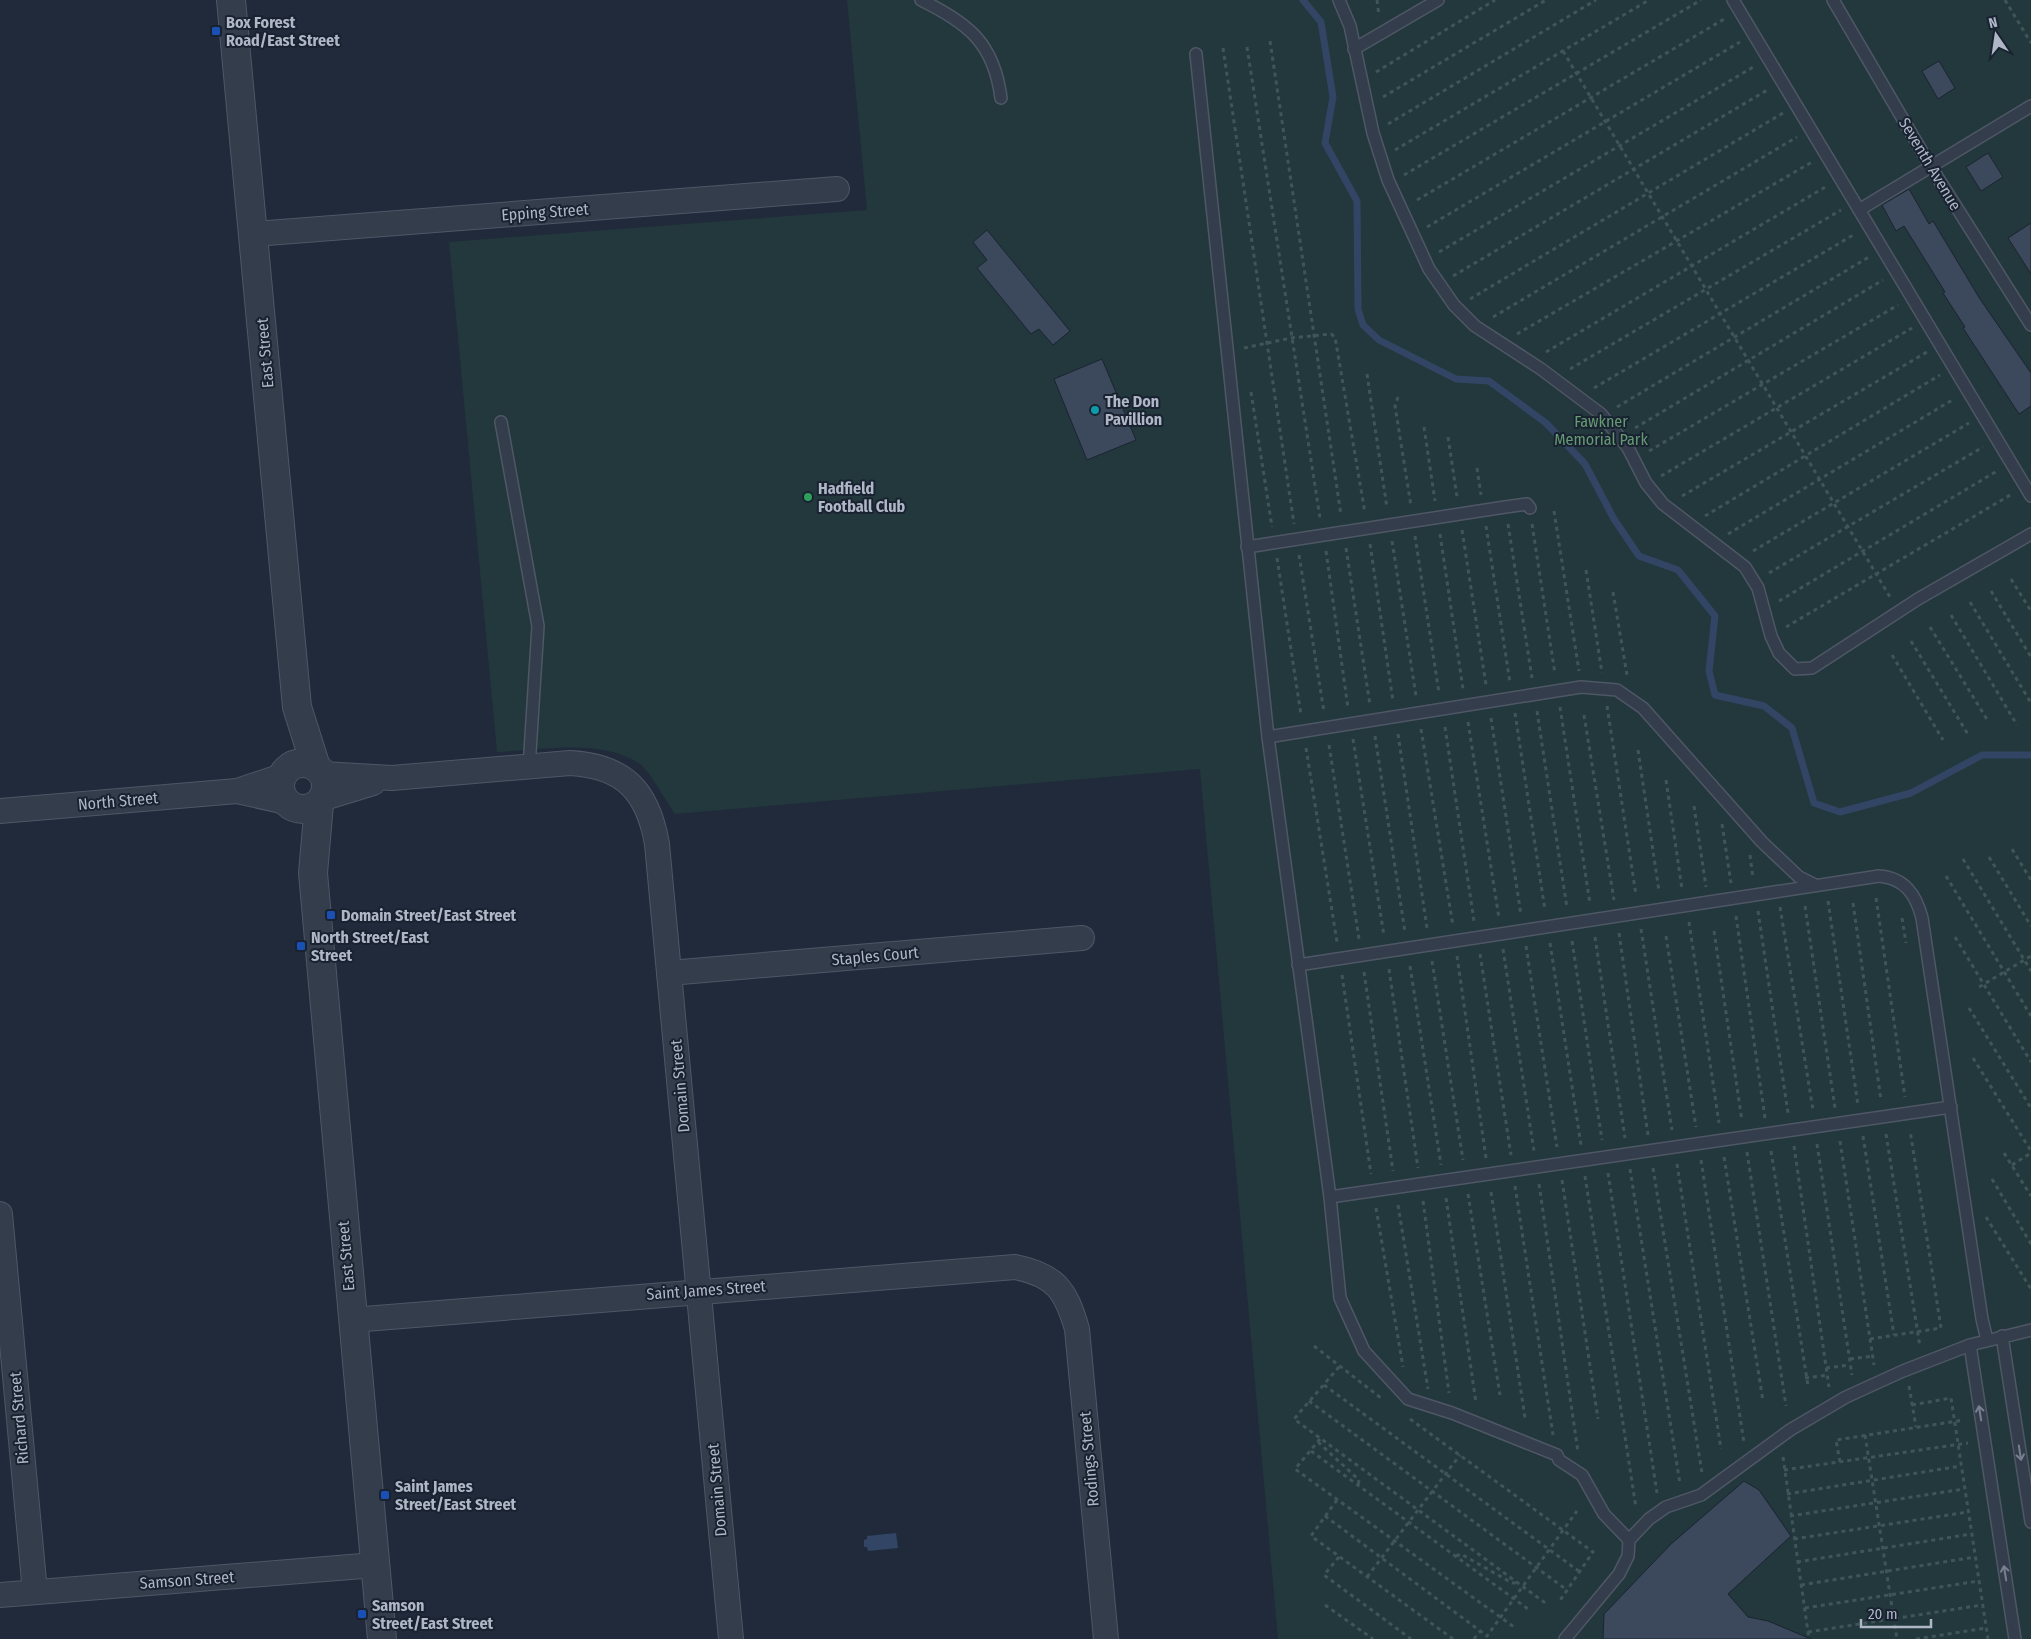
<svg xmlns="http://www.w3.org/2000/svg" width="2031" height="1639" viewBox="0 0 2031 1639" font-family="'Fira Sans Condensed',sans-serif">
  <style>
    .green { fill: #22383c }
    .water { fill: #324564 }
    .lines { fill: none; stroke-linecap: round; stroke-linejoin: round }
    .stream { stroke: #324564; stroke-width: 7 }
    .building { fill: #3c485b; stroke: #1b2432 }
    .service-casing { stroke: #4f5766; stroke-width: 14 }
    .minor-casing { stroke: #4f5766; stroke-width: 26 }
    .tertiary-casing { stroke: #4f5766; stroke-width: 30 }
    .path { stroke: #405559; stroke-width: 3; stroke-dasharray: 4 4; stroke-linecap: butt }
    .service { stroke: #343d4b; stroke-width: 11 }
    .minor { stroke: #343d4b; stroke-width: 24 }
    .tertiary { stroke: #343d4b; stroke-width: 28 }
    .oneway { stroke: #78808f }
    .transit-dot { fill: #1a4fb4; stroke: #192230; stroke-width: 2 }
    .culture-dot { fill: #0f9aa8; stroke: #192230; stroke-width: 2 }
    .leisure-dot { fill: #2e9e5b; stroke: #192230; stroke-width: 2 }
    .labels { text-anchor: middle; dominant-baseline: central; stroke-width: 4; stroke-linejoin: round; paint-order: stroke }
    .poi-label { font-size: 16px; font-weight: bold; fill: #afb7c7; stroke: #192230; text-anchor: start }
    .street-label { font-size: 16px; fill: #afb7c7; stroke: #192230 }
    .park-label { font-size: 16px; fill: #659a73; stroke: #192230 }
  </style>
  <rect width="100%" height="100%" fill="#202a3b"/>
  <path class="green" d="M847 0H2031V1639H1278L1200 769 675 814C667 803 649 770 640 764 602 738 540 750 497 752L449 242 867 210Z"/>
  <path class="water" d="M896 1533 898 1548 868 1551 867 1547H864V1540L867 1539V1536Z"/>
  <g class="lines">
    <path class="stream" d="M1303 0 1321 22 1333 97 1325 143 1357 201 1358 309 1363 325 1379 340 1456 379 1489 381 1546 423 1585 464 1614 519 1639 556 1678 570 1715 616 1709 671 1715 695 1764 706 1792 728 1814 803 1840 812 1911 793 1982 755H2031"/>
  </g>
  <g class="building">
    <path d="M1939 61 1955 88 1938 99 1922 71Z"/>
    <path d="M1988 153 2003 177 1981 191 1966 167Z"/>
    <path d="M1909 189 1929 224 1933 221 1980 299 2031 373V406L2019 414 1963 328 1965 327 1943 293 1945 292 1904 226 1896 231 1882 205Z"/>
    <path d="M2031 223V274L2008 238Z"/>
    <path d="M987 230 1070 331 1053 345 1039 329 1031 334 977 268 987 260 973 242Z"/>
    <path d="M1102 359 1136 440 1087 460 1054 379Z"/>
    <path d="M1744 1481 1759 1490 1791 1536 1728 1594 1748 1617 1768 1621 1811 1639H1603L1604 1614 1671 1544Z"/>
  </g>
  <g class="lines">
    <defs>
      <g id="service">
        <path d="M921 0C968 23 994 43 1001 98"/>
        <path d="M1339 0 1350 26 1373 133 1388 180 1429 269 1454 305 1475 326 1541 369 1601 414 1628 448 1646 483 1663 504 1745 567 1758 588 1771 636 1779 653 1795 669 1812 668 1918 599 2031 534"/>
        <path d="M1733 0 2031 496"/>
        <path d="M1833 0 1931 167 2031 325"/>
        <path d="M1354 49 1438 0"/>
        <path d="M1196 54 1268 737 1330 1197 1340 1298 1364 1351 1408 1399 1452 1413 1557 1455 1559 1460 1582 1475 1604 1514 1629 1540"/>
        <path d="M1859 210 2031 106"/>
        <path d="M501 422 538 626 529 768"/>
        <path d="M1247 547 1505 507 1527 504 1530 508"/>
        <path d="M1268 737 1581 687 1617 690 1643 708 1762 842 1799 877 1815 885"/>
        <path d="M1298 965 1879 876C1905 878 1916 895 1922 918L1982 1319 1987 1340"/>
        <path d="M1330 1197 1951 1107"/>
        <path d="M2002 1336 2031 1522"/>
        <path d="M1970 1345 2015 1639"/>
        <path d="M1565 1639 1619 1574 1628 1556 1629 1540 1649 1519 1666 1507 1701 1495 1790 1430 1846 1397 1903 1371 1970 1345 2031 1330"/>
      </g>
      <g id="minor">
        <path d="M254 234 837 189"/>
        <path d="M323 774 392 778 570 763C625 766 648 792 657 844L731 1639"/>
        <path d="M237 791 286 802"/>
        <path d="M324 798 373 783"/>
        <path d="M0 811 237 791 282 776"/>
        <path d="M669 973 1082 938"/>
        <path d="M0 1214 35 1592"/>
        <path d="M352 1320 1015 1267C1056 1275 1066 1291 1077 1329L1106 1639"/>
        <path d="M0 1595 375 1565"/>
      </g>
      <g id="tertiary">
        <path d="M231 0 297 707 316 767"/>
        <circle cx="303" cy="786" r="23"/>
        <path d="M319 804 313 873 382 1639"/>
      </g>
    </defs>
    <use href="#service" class="service-casing"/>
    <use href="#minor" class="minor-casing"/>
    <use href="#tertiary" class="tertiary-casing"/>
    <g class="path">
      <path d="M1377 0 1379 16"/>
      <path d="M2005 0 2031 43"/>
      <path d="M1270 41 1341 515"/>
      <path d="M1247 47 1320 518"/>
      <path d="M1223 48 1294 524"/>
      <path d="M1563 51 1890 597"/>
      <path d="M1376 72 1495 0"/>
      <path d="M1383 97 1546 0"/>
      <path d="M1388 124 1596 0"/>
      <path d="M1395 150 1649 0"/>
      <path d="M1404 175 1701 0"/>
      <path d="M1417 200 1726 18"/>
      <path d="M1427 227 1740 42"/>
      <path d="M1439 252 1755 66"/>
      <path d="M1453 276 1769 89"/>
      <path d="M1470 299 1783 113"/>
      <path d="M1493 317 1797 137"/>
      <path d="M1517 334 1812 162"/>
      <path d="M1244 348 1291 338 1331 334 1335 337 1365 513"/>
      <path d="M1546 352 1827 186"/>
      <path d="M1570 369 1841 210"/>
      <path d="M1367 374 1387 508"/>
      <path d="M1594 388 1855 234"/>
      <path d="M1251 392 1272 527"/>
      <path d="M1398 397 1395 406 1411 506"/>
      <path d="M1617 407 1869 257"/>
      <path d="M1424 427 1435 501"/>
      <path d="M1635 428 1883 280"/>
      <path d="M1448 437 1457 497"/>
      <path d="M1649 451 1898 305"/>
      <path d="M1477 468 1481 495"/>
      <path d="M1661 476 1912 328"/>
      <path d="M1682 496 1927 352"/>
      <path d="M1554 511 1579 671"/>
      <path d="M1705 516 1940 375"/>
      <path d="M1508 524 1532 678"/>
      <path d="M1532 524 1555 674"/>
      <path d="M1486 526 1510 683"/>
      <path d="M1462 530 1486 685"/>
      <path d="M1440 534 1463 689"/>
      <path d="M1728 534 1954 399"/>
      <path d="M1415 536 1439 693"/>
      <path d="M1392 541 1416 696"/>
      <path d="M1370 544 1393 701"/>
      <path d="M1346 548 1370 705"/>
      <path d="M1326 551 1348 708"/>
      <path d="M1753 551 1969 423"/>
      <path d="M1299 555 1324 712"/>
      <path d="M1277 558 1301 715"/>
      <path d="M1586 570 1602 673"/>
      <path d="M1769 573 1983 447"/>
      <path d="M2011 579 2031 611"/>
      <path d="M1991 591 2031 657"/>
      <path d="M1613 592 1627 675"/>
      <path d="M1779 601 1997 471"/>
      <path d="M1970 602 2031 703"/>
      <path d="M1951 615 2017 725"/>
      <path d="M1786 627 2012 494"/>
      <path d="M1930 627 1988 721"/>
      <path d="M1911 641 1969 736"/>
      <path d="M1892 655 1943 740"/>
      <path d="M1607 706 1636 895"/>
      <path d="M1560 707 1590 904"/>
      <path d="M1537 711 1567 908"/>
      <path d="M1515 713 1545 910"/>
      <path d="M1584 715 1614 900"/>
      <path d="M1491 718 1521 915"/>
      <path d="M1468 722 1499 918"/>
      <path d="M1445 727 1474 921"/>
      <path d="M1421 729 1453 926"/>
      <path d="M1398 734 1427 928"/>
      <path d="M1375 736 1405 932"/>
      <path d="M1353 739 1384 936"/>
      <path d="M1329 745 1359 939"/>
      <path d="M1306 748 1337 942"/>
      <path d="M1638 750 1659 891"/>
      <path d="M1666 780 1682 889"/>
      <path d="M1694 806 1706 887"/>
      <path d="M1722 824 1731 883"/>
      <path d="M2012 849 2031 880"/>
      <path d="M1750 855 1753 878"/>
      <path d="M1989 857 2031 926"/>
      <path d="M1963 859 2031 971"/>
      <path d="M1946 876 2031 1016"/>
      <path d="M1876 898 1905 1097"/>
      <path d="M1828 901 1858 1105"/>
      <path d="M1853 903 1881 1100"/>
      <path d="M1805 906 1835 1108"/>
      <path d="M1780 907 1813 1110"/>
      <path d="M1758 911 1788 1113"/>
      <path d="M1736 916 1765 1118"/>
      <path d="M1902 918 1906 943"/>
      <path d="M1689 922 1719 1123"/>
      <path d="M1641 929 1672 1130"/>
      <path d="M1714 931 1742 1121"/>
      <path d="M1619 933 1648 1135"/>
      <path d="M1666 936 1696 1127"/>
      <path d="M1595 937 1625 1138"/>
      <path d="M1955 937 2031 1062"/>
      <path d="M1572 941 1602 1140"/>
      <path d="M1550 943 1581 1145"/>
      <path d="M1526 946 1557 1147"/>
      <path d="M1503 949 1534 1151"/>
      <path d="M1480 954 1511 1155"/>
      <path d="M1457 956 1486 1158"/>
      <path d="M1432 961 1463 1160"/>
      <path d="M1410 966 1441 1165"/>
      <path d="M1389 969 1418 1168"/>
      <path d="M1364 972 1393 1171"/>
      <path d="M1342 975 1371 1174"/>
      <path d="M1979 987 2031 956"/>
      <path d="M1969 1008 2031 1108"/>
      <path d="M1973 1058 2031 1151"/>
      <path d="M1886 1134 1920 1347"/>
      <path d="M1863 1136 1894 1335"/>
      <path d="M1840 1141 1874 1365"/>
      <path d="M1817 1144 1852 1375"/>
      <path d="M1794 1146 1829 1387"/>
      <path d="M1771 1151 1808 1386"/>
      <path d="M1747 1152 1786 1406"/>
      <path d="M2004 1153 2031 1196"/>
      <path d="M1724 1157 1763 1401"/>
      <path d="M1701 1160 1744 1443"/>
      <path d="M1677 1164 1721 1449"/>
      <path d="M2012 1165 2031 1153"/>
      <path d="M1653 1168 1702 1473"/>
      <path d="M1630 1169 1680 1484"/>
      <path d="M1608 1173 1657 1493"/>
      <path d="M1585 1176 1636 1508"/>
      <path d="M1992 1179 2031 1244"/>
      <path d="M1562 1180 1598 1419"/>
      <path d="M1539 1184 1578 1452"/>
      <path d="M1515 1186 1553 1435"/>
      <path d="M1491 1192 1525 1418"/>
      <path d="M1468 1194 1500 1395"/>
      <path d="M1446 1198 1476 1403"/>
      <path d="M1423 1201 1449 1393"/>
      <path d="M1398 1205 1428 1389"/>
      <path d="M1376 1208 1403 1367"/>
      <path d="M1986 1217 2031 1289"/>
      <path d="M1870 1339 1941 1328 1910 1130"/>
      <path d="M1314 1346 1381 1398"/>
      <path d="M1850 1359 1873 1356"/>
      <path d="M1339 1367 1294 1419 1548 1605"/>
      <path d="M1826 1368 1850 1365"/>
      <path d="M1805 1378 1828 1375"/>
      <path d="M1324 1385 1580 1572"/>
      <path d="M1909 1386 1916 1427"/>
      <path d="M1309 1401 1567 1590"/>
      <path d="M1912 1405 1951 1398 1988 1639"/>
      <path d="M1410 1419 1593 1552 1559 1602"/>
      <path d="M1865 1435 1897 1639"/>
      <path d="M1320 1439 1295 1469 1514 1627"/>
      <path d="M1318 1442 1359 1480 1358 1486"/>
      <path d="M1311 1451 1528 1609"/>
      <path d="M1783 1457 1809 1639"/>
      <path d="M1840 1462 1836 1440 1964 1420"/>
      <path d="M1784 1470 1968 1443"/>
      <path d="M1787 1494 1961 1466"/>
      <path d="M1337 1500 1311 1536 1453 1639"/>
      <path d="M1325 1516 1487 1636 1577 1511"/>
      <path d="M1790 1516 1964 1489"/>
      <path d="M1794 1539 1968 1512"/>
      <path d="M1456 1556 1461 1554 1512 1583H1516"/>
      <path d="M1339 1557 1324 1575 1411 1639"/>
      <path d="M1797 1562 1971 1534"/>
      <path d="M1367 1577 1460 1455"/>
      <path d="M1801 1585 1975 1557"/>
      <path d="M1325 1605 1373 1639"/>
      <path d="M1805 1608 1979 1581"/>
      <path d="M1808 1632 1982 1605"/>
      <path d="M1474 1639 1480 1631"/>
      <path d="M1916 1639 1986 1628"/>
    </g>
    <use href="#service" class="service"/>
    <use href="#minor" class="minor"/>
    <use href="#tertiary" class="tertiary"/>
  </g>
  <defs><path id="oneway-shaft" d="M-6 0H5M1.5-3L5.5 0L1.5 3" fill="none" stroke-width="1.6" stroke-linecap="round" stroke-linejoin="round" transform="scale(1.25)"/></defs>
  <g class="oneway">
    <use href="#oneway-shaft" transform="translate(1980 1413) rotate(-99)"/>
    <use href="#oneway-shaft" transform="translate(2020 1453) rotate(81)"/>
    <use href="#oneway-shaft" transform="translate(2005 1573) rotate(-99)"/>
  </g>
  <g class="transit-dot">
    <rect x="211" y="26" width="10" height="10" rx="2.5"/>
    <rect x="326" y="910" width="10" height="10" rx="2.5"/>
    <rect x="296" y="941" width="10" height="10" rx="2.5"/>
    <rect x="380" y="1490" width="10" height="10" rx="2.5"/>
    <rect x="357" y="1609" width="10" height="10" rx="2.5"/>
  </g>
  <circle class="culture-dot" cx="1095" cy="410" r="5"/>
  <circle class="leisure-dot" cx="808" cy="497" r="5"/>
  <g class="labels">
    <g class="poi-label">
      <text x="226" y="22">Box Forest<tspan x="226" dy="18">Road/East Street</tspan></text>
      <text x="1105" y="401">The Don<tspan x="1105" dy="18">Pavillion</tspan></text>
      <text x="818" y="488">Hadfield<tspan x="818" dy="18">Football Club</tspan></text>
      <text x="341" y="915">Domain Street/East Street</text>
      <text x="311" y="937">North Street/East<tspan x="311" dy="18">Street</tspan></text>
      <text x="395" y="1486">Saint James<tspan x="395" dy="18">Street/East Street</tspan></text>
      <text x="372" y="1605">Samson<tspan x="372" dy="18">Street/East Street</tspan></text>
    </g>
    <g class="street-label">
      <text transform="translate(1930 164) rotate(59)">Seventh Avenue</text>
      <text transform="translate(545 212) rotate(-4)">Epping Street</text>
      <text transform="translate(265 353) rotate(-95)">East Street</text>
      <text transform="translate(118 801) rotate(-5)">North Street</text>
      <text transform="translate(875 956) rotate(-5)">Staples Court</text>
      <text transform="translate(680 1086) rotate(-95)">Domain Street</text>
      <text transform="translate(346 1256) rotate(-95)">East Street</text>
      <text transform="translate(706 1290) rotate(-4)">Saint James Street</text>
      <text transform="translate(19 1418) rotate(-95)">Richard Street</text>
      <text transform="translate(1089 1459) rotate(-95)">Rodings Street</text>
      <text transform="translate(717 1490) rotate(-95)">Domain Street</text>
      <text transform="translate(187 1580) rotate(-4)">Samson Street</text>
    </g>
    <g class="park-label">
      <text x="1601" y="421">Fawkner<tspan x="1601" dy="18">Memorial Park</tspan></text>
    </g>
  </g>
  <g transform="translate(1996 35) rotate(347)" stroke="#192230" stroke-width="4" paint-order="stroke">
  <path d="M0-4L9 19L0 12L-9 19Z" fill="#afb7c7"/>
  <text y="-8" font-size="14" font-weight="bold" text-anchor="middle" fill="#afb7c7">N</text>
  </g>
  <path d="M1861 1619v8h70v-8" fill="none" stroke="#afb7c7" stroke-width="2.5"/>
  <text x="1868" y="1619" font-size="15" fill="#afb7c7" stroke="#192230" stroke-width="4" paint-order="stroke">20 m</text>
</svg>
